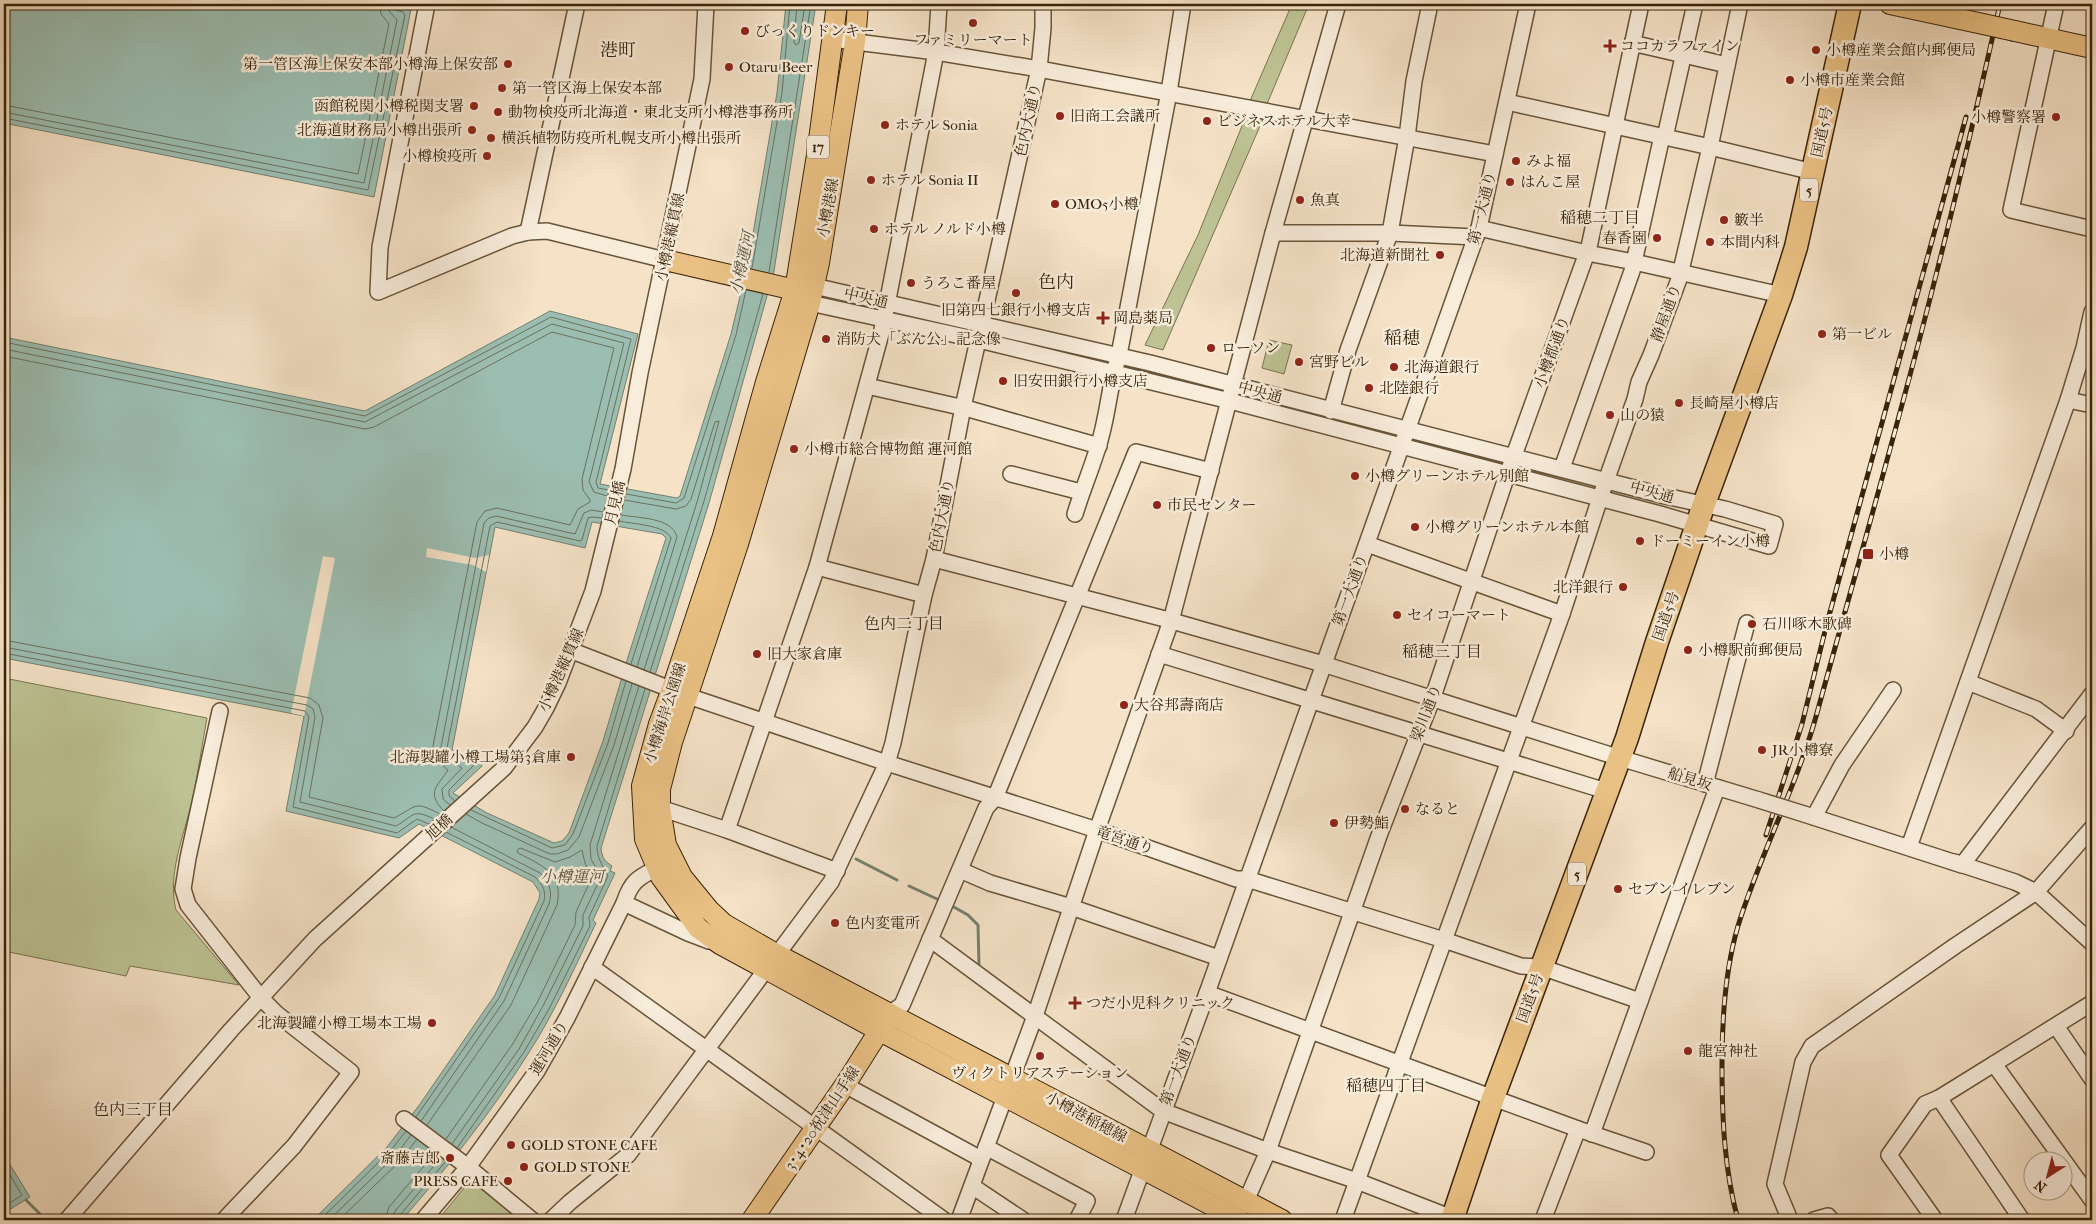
<svg xmlns="http://www.w3.org/2000/svg" width="2096" height="1224" viewBox="0 0 2096 1224" font-family="'IM FELL French Canon','Noto Serif JP',serif">
  <style>
    .green { fill: #bdc394; stroke: #7b744e }
    .water { fill: #9cbeb2; stroke: #74806e; fill-rule: evenodd }
    .pier { fill: #f5e2c7 }
    .lines { fill: none; stroke-linecap: round; stroke-linejoin: round }
    .shore { stroke: #6a715d; stroke-width: 1 }
    .stream { stroke: #74806e; stroke-width: 3 }
    .minor-casing { stroke: #685438; stroke-width: 18 }
    .major-casing { stroke: #392408; stroke-width: 22 }
    .highway-casing { stroke: #392408; stroke-width: 25 }
    .minor { stroke: #f8ecdb; stroke-width: 15 }
    .major { stroke: #eac184; stroke-width: 20 }
    .highway { stroke: #eac184; stroke-width: 22 }
    .rail-casing { stroke: #392408; stroke-width: 5 }
    .rail { stroke: #f8ecdb; stroke-width: 3; stroke-dasharray: 9; stroke-linecap: butt }
    .minor-bridge-casing { stroke: #685438; stroke-width: 18; stroke-linecap: butt }
    .major-bridge-casing { stroke: #392408; stroke-width: 22; stroke-linecap: butt }
    .minor-bridge { stroke: #f8ecdb; stroke-width: 15 }
    .major-bridge { stroke: #eac184; stroke-width: 20 }
    .poi-dot { fill: #8f2418; stroke: #f8ecdb; stroke-width: 2 }
    .labels { text-anchor: middle; dominant-baseline: central; stroke-width: 5; stroke-linejoin: round; paint-order: stroke }
    .shield { fill: #f8ecdb; stroke: #726047; stroke-width: 1 }
    .shield-label { font-size: 14px; font-weight: bold; fill: #392408 }
    .poi-label { font-size: 15px; fill: #392408; stroke: #f8ecdb; text-anchor: start }
    .street-label { font-size: 15px; fill: #392408; stroke: #f8ecdb }
    .neighbourhood-label { font-size: 16px; fill: #392408; stroke: #f8ecdb }
    .water-label { font-size: 16px; font-style: italic; fill: #57523b; stroke: #f8ecdb }
    .quarter-label { font-size: 18px; fill: #392408; stroke: #f8ecdb }
  </style>
  <rect width="100%" height="100%" fill="#f5e2c7"/>
  <filter id="stains"><feTurbulence type="fractalNoise" baseFrequency=".004" numOctaves="4"/><feColorMatrix values="0 0 0 0 .2 0 0 0 0 .09 0 0 0 0 .02 0 0 0 .5 -.17"/></filter>
  <radialGradient id="worn" r=".72"><stop offset=".6" stop-color="#630" stop-opacity="0"/><stop offset="1" stop-color="#630" stop-opacity=".3"/></radialGradient>
  <g class="green">
    <path d="M1292 4H1309L1267 104 1250 101Z"/>
    <path d="M1246 116 1263 119 1163 350 1145 345 1198 235Z"/>
    <path d="M1269 340 1292 345 1284 374 1262 368Z"/>
    <path d="M4 678 207 718C202 745 198 774 192 801 184 836 167 874 176 910L239 985 130 966 126 976 4 951Z"/>
    <path d="M472 1178 524 1220H438Z"/>
  </g>
  <g class="water">
    <path d="M4 4H386L411 9 374 197 4 123Z"/>
    <path d="M786 4H816L774 271 709 503 601 848C602 857 604 861 612 866L610 871 615 873 593 920 596 923C575 967 555 1012 528 1054 491 1113 447 1168 402 1220H313L387 1147 420 1104 495 995 539 899 540 893 533 882 419 824 399 838 286 811 304 716 4 658V337L365 411 550 311 638 334 600 484 677 498 680 496 731 334 748 263 777 93ZM592 522 662 534 666 538 628 657 603 741 569 833 562 841 554 843 487 813 453 793 482 766 481 761 452 750 495 527 585 548Z"/>
    <path d="M4 1155 30 1197 4 1213Z"/>
  </g>
  <g class="pier">
    <path d="M427 548 475 558 489 555 486 572 473 565 426 557Z"/>
    <path d="M323 556 335 558 304 716 291 713Z"/>
  </g>
  <g class="lines">
    <g class="shore">
      <path d="M797 4 794 42 796 45 799 43 805 4"/>
      <path d="M4 105 358 174 389 24 381 14 379 4"/>
      <path d="M4 112 364 183 397 20 389 11 387 4"/>
      <path d="M4 118 368 190 405 15 403 12 395 10 393 4"/>
      <path d="M752 268 782 93 790 4"/>
      <path d="M769 272 811 4"/>
      <path d="M4 342 365 416 551 317 631 339 596 482 598 488 609 490"/>
      <path d="M4 349 365 422 552 324 624 343 589 482 594 492 607 496"/>
      <path d="M4 356 365 429 374 427 552 332 614 348 582 479 583 490 590 500V502L578 509 570 525 497 508 485 511 477 522 433 746 436 760 448 770C438 786 425 792 444 811"/>
      <path d="M626 494 676 503 684 498 736 335 746 290"/>
      <path d="M624 500 676 509 686 506 691 499 715 422 719 421 698 499 644 670"/>
      <path d="M621 515C637 518 672 517 677 537L637 667"/>
      <path d="M619 521C632 524 666 525 671 538L631 664"/>
      <path d="M4 640 310 698 319 705 323 718 309 797 394 818C418 806 413 800 440 814"/>
      <path d="M4 647 307 705 313 709 315 717 300 802 396 826C414 816 412 808 434 819"/>
      <path d="M4 653 305 711 309 717 293 807 397 833 417 819 429 824"/>
      <path d="M650 672 704 501 763 294"/>
      <path d="M455 801 449 796V790L474 765 450 755 447 748 490 526 497 522 580 541 582 540 588 518 592 517 602 518"/>
      <path d="M450 805 443 799 442 789 462 768C453 761 441 762 441 747L484 523 489 518 496 516 575 534 584 513 591 510 603 512"/>
      <path d="M471 810 552 848 565 845 573 834 608 743 626 681"/>
      <path d="M466 814 482 823 550 854H557L568 850 579 837 614 745 632 684"/>
      <path d="M416 1117 499 998 544 901C546 891 543 885 535 877L446 832"/>
      <path d="M421 1121 504 1001 549 904C553 891 549 882 540 873L451 827"/>
      <path d="M427 1125 511 1005 557 905C564 873 541 865 518 853L517 850 520 848 555 862 570 857 582 850 585 863 592 877 576 912 575 925 537 1003 512 1045 446 1139"/>
      <path d="M452 1144 519 1049 543 1006 583 926V915L601 877 591 859 590 845 639 686"/>
      <path d="M457 1148 524 1052 549 1009 590 926 589 917 608 876C603 866 597 859 597 846L645 689"/>
      <path d="M4 1165 22 1195 4 1207"/>
      <path d="M320 1220 391 1150 406 1131"/>
      <path d="M329 1220 396 1155 411 1135"/>
      <path d="M339 1220 401 1160 417 1139"/>
      <path d="M385 1220 389 1207 435 1153"/>
      <path d="M392 1220 395 1211 441 1158"/>
      <path d="M399 1220 400 1215 446 1161"/>
    </g>
    <g class="stream">
      <path d="M856 859 897 880"/>
      <path d="M909 886 937 899"/>
      <path d="M952 906 968 915 978 925 979 966"/>
      <path d="M26 1200 46 1220"/>
    </g>
    <defs>
      <g id="minor">
        <path d="M427 4 380 247 378 292 512 236 528 232 547 231 665 260"/>
        <path d="M2056 4 2011 210 2092 229"/>
        <path d="M832 39 936 52 1039 69 1495 154"/>
        <path d="M1632 43 1727 65"/>
        <path d="M1507 102 1710 147 1813 172"/>
        <path d="M1665 137 1695 4"/>
        <path d="M1479 228 1587 253 1634 262 1781 295"/>
        <path d="M528 232 577 4"/>
        <path d="M1273 233H1390L1476 237"/>
        <path d="M810 303 979 340 1230 401 1660 514 1769 546 1775 524 1725 509 1665 496 1150 363 814 286"/>
        <path d="M867 386 969 409 1099 446"/>
        <path d="M2068 400 2092 405"/>
        <path d="M1331 411 1348 350 1390 233 1407 137 1414 81 1430 4"/>
        <path d="M1562 468 1632 271 1662 136"/>
        <path d="M1011 474 1081 492"/>
        <path d="M1075 514C1082 491 1091 470 1098 447 1108 417 1109 385 1119 355L1169 92 1183 4"/>
        <path d="M1367 544 1562 614"/>
        <path d="M934 559 1165 619 1323 664 1620 758 1759 800"/>
        <path d="M817 567 924 595"/>
        <path d="M570 650 688 696 887 763 1097 830 1236 879H1247L1444 940 1521 966 1541 967 1640 1001"/>
        <path d="M1159 654 1606 791"/>
        <path d="M1968 682 2036 709 2066 731"/>
        <path d="M220 711 188 858 183 889 188 905 261 998 277 1014 351 1072 294 1146 224 1220"/>
        <path d="M1705 784 1747 623"/>
        <path d="M660 808 727 830 837 871"/>
        <path d="M1804 814 1962 865 2092 694"/>
        <path d="M1814 817 1842 765 1893 690"/>
        <path d="M727 830 817 567 882 330 936 52 939 4"/>
        <path d="M1909 847 2068 400 2084 348 2092 312"/>
        <path d="M1954 862 2015 882 2036 892 2092 943"/>
        <path d="M960 870 990 883 1071 907 1219 958"/>
        <path d="M624 903 688 933 709 941"/>
        <path d="M930 939 1163 1111 1268 1151 1357 1181 1452 1218"/>
        <path d="M592 967 944 1220"/>
        <path d="M1207 993 1578 1129 1646 1152"/>
        <path d="M889 1014 902 1005 986 808 995 798 1136 452 1211 471"/>
        <path d="M2056 1026 2092 1079"/>
        <path d="M1994 1064 2092 1200"/>
        <path d="M845 1085 981 1159"/>
        <path d="M1939 1098 2022 1220"/>
        <path d="M404 1119 468 1167 532 1220"/>
        <path d="M1592 1134 1717 788"/>
        <path d="M986 1147 1087 1201 1077 1220"/>
        <path d="M972 1186 1023 1220"/>
        <path d="M1246 1201 1268 1151 1380 833 1433 697 1507 475 1589 247 1641 4"/>
        <path d="M67 1220 231 1030 315 939 504 768 535 727 546 708 558 683 593 591 623 469 640 373 702 79 706 4"/>
        <path d="M423 1220 468 1167 537 1071 567 1018 624 903C631 882 637 878 657 868"/>
        <path d="M551 1220 570 1202 628 1155 831 882 887 763 893 743 924 595 934 559 963 407 1039 69 1043 28V4"/>
        <path d="M959 1220 1035 1016 1097 830 1171 621 1273 233 1338 4"/>
        <path d="M1124 1220 1207 993 1479 228 1528 4"/>
        <path d="M1343 1220 1562 614 1600 498 1635 399 1639 382 1651 355 1679 279 1710 147 1740 4"/>
        <path d="M1543 1220 1578 1129"/>
        <path d="M1790 1220 1775 1184 1803 1062 1812 1046 1955 946 2036 892 2092 828"/>
        <path d="M1814 1220 1828 1216 1831 1220"/>
        <path d="M1935 1220 1889 1155 1925 1104 1939 1098 2092 1003"/>
      </g>
      <g id="major">
        <path d="M837 4 817 155 795 290 766 382 723 536 672 689 659 724 642 786 645 839 661 877 698 928 720 944 880 1031 1240 1220"/>
        <path d="M858 4 855 42 819 263 810 303 738 544 672 742 660 789V808L666 845 682 877 709 910 724 924 776 954 1282 1220"/>
        <path d="M1890 4 1983 24"/>
        <path d="M2015 31 2092 48"/>
        <path d="M665 260 795 290 805 299"/>
        <path d="M752 1220 845 1085 886 1020"/>
      </g>
      <path id="highway" d="M1452 1220 1493 1098 1627 738 1657 642 1704 504 1781 295 1796 247 1850 4"/>
    </defs>
    <use href="#minor" class="minor-casing"/>
    <use href="#major" class="major-casing"/>
    <use href="#highway" class="highway-casing"/>
    <use href="#minor" class="minor"/>
    <use href="#major" class="major"/>
    <use href="#highway" class="highway"/>
    <defs>
      <g id="rail">
        <path d="M1766 835 1802 724 1827 623 1966 117"/>
        <path d="M1738 1220C1724 1169 1722 1117 1722 1064 1722 1018 1725 970 1738 926 1760 854 1797 786 1817 713 1856 571 1897 429 1933 287 1957 193 1979 98 2000 4"/>
      </g>
    </defs>
    <use href="#rail" class="rail-casing"/>
    <use href="#rail" class="rail"/>
    <defs>
      <path id="minor-bridge" d="M1759 800 1804 814"/>
      <path id="major-bridge" d="M1983 24 2015 31"/>
    </defs>
    <use href="#minor-bridge" class="minor-bridge-casing"/>
    <use href="#major-bridge" class="major-bridge-casing"/>
    <use href="#minor-bridge" class="minor-bridge"/>
    <use href="#major-bridge" class="major-bridge"/>
  </g>
  <g class="poi-dot">
    <circle cx="973" cy="23" r="5"/>
    <circle cx="745" cy="31" r="5"/>
    <path d="M1607.5 38.5h5v5h5v5h-5v5h-5v-5h-5v-5h5z"/>
    <circle cx="1816" cy="50" r="5"/>
    <circle cx="508" cy="64" r="5"/>
    <circle cx="729" cy="67" r="5"/>
    <circle cx="1790" cy="80" r="5"/>
    <circle cx="502" cy="88" r="5"/>
    <circle cx="474" cy="106" r="5"/>
    <circle cx="498" cy="112" r="5"/>
    <circle cx="1060" cy="116" r="5"/>
    <circle cx="2056" cy="117" r="5"/>
    <circle cx="1207" cy="121" r="5"/>
    <circle cx="885" cy="125" r="5"/>
    <circle cx="472" cy="130" r="5"/>
    <circle cx="491" cy="138" r="5"/>
    <circle cx="487" cy="156" r="5"/>
    <circle cx="1516" cy="161" r="5"/>
    <circle cx="871" cy="180" r="5"/>
    <circle cx="1510" cy="182" r="5"/>
    <circle cx="1300" cy="200" r="5"/>
    <circle cx="1055" cy="204" r="5"/>
    <circle cx="1724" cy="220" r="5"/>
    <circle cx="874" cy="229" r="5"/>
    <circle cx="1657" cy="238" r="5"/>
    <circle cx="1710" cy="242" r="5"/>
    <circle cx="1440" cy="255" r="5"/>
    <circle cx="911" cy="283" r="5"/>
    <circle cx="1016" cy="293" r="5"/>
    <path d="M1100.5 310.5h5v5h5v5h-5v5h-5v-5h-5v-5h5z"/>
    <circle cx="1822" cy="334" r="5"/>
    <circle cx="826" cy="339" r="5"/>
    <circle cx="1211" cy="348" r="5"/>
    <circle cx="1299" cy="362" r="5"/>
    <circle cx="1394" cy="367" r="5"/>
    <circle cx="1003" cy="381" r="5"/>
    <circle cx="1369" cy="388" r="5"/>
    <circle cx="1679" cy="403" r="5"/>
    <circle cx="1610" cy="415" r="5"/>
    <circle cx="794" cy="449" r="5"/>
    <circle cx="1355" cy="476" r="5"/>
    <circle cx="1157" cy="505" r="5"/>
    <circle cx="1415" cy="527" r="5"/>
    <circle cx="1640" cy="541" r="5"/>
    <rect x="1862" y="548" width="12" height="12" rx="2.5"/>
    <circle cx="1623" cy="587" r="5"/>
    <circle cx="1397" cy="615" r="5"/>
    <circle cx="1752" cy="624" r="5"/>
    <circle cx="1688" cy="650" r="5"/>
    <circle cx="757" cy="654" r="5"/>
    <circle cx="1124" cy="705" r="5"/>
    <circle cx="1762" cy="750" r="5"/>
    <circle cx="571" cy="757" r="5"/>
    <circle cx="1405" cy="809" r="5"/>
    <circle cx="1334" cy="823" r="5"/>
    <circle cx="1618" cy="889" r="5"/>
    <circle cx="835" cy="923" r="5"/>
    <path d="M1072.5 995.5h5v5h5v5h-5v5h-5v-5h-5v-5h5z"/>
    <circle cx="432" cy="1023" r="5"/>
    <circle cx="1688" cy="1051" r="5"/>
    <circle cx="1040" cy="1056" r="5"/>
    <circle cx="511" cy="1145" r="5"/>
    <circle cx="450" cy="1158" r="5"/>
    <circle cx="524" cy="1167" r="5"/>
    <circle cx="508" cy="1181" r="5"/>
  </g>
  <g class="labels">
    <g class="shield">
      <rect x="807" y="135.5" width="22" height="23" rx="4"/>
      <rect x="1800" y="178.5" width="18" height="23" rx="4"/>
      <rect x="1568" y="862.5" width="18" height="23" rx="4"/>
    </g>
    <g class="shield-label">
      <text x="818" y="147">17</text>
      <text x="1809" y="190">5</text>
      <text x="1577" y="874">5</text>
    </g>
    <g class="poi-label">
      <text x="755" y="31">びっくりドンキー</text>
      <text x="973" y="40" text-anchor="middle">ファミリーマート</text>
      <text x="1620" y="46">ココカラファイン</text>
      <text x="1826" y="50">小樽産業会館内郵便局</text>
      <text x="498" y="64" text-anchor="end">第一管区海上保安本部小樽海上保安部</text>
      <text x="739" y="67">Otaru Beer</text>
      <text x="1800" y="80">小樽市産業会館</text>
      <text x="512" y="88">第一管区海上保安本部</text>
      <text x="464" y="106" text-anchor="end">函館税関小樽税関支署</text>
      <text x="508" y="112">動物検疫所北海道・東北支所小樽港事務所</text>
      <text x="1070" y="116">旧商工会議所</text>
      <text x="2046" y="117" text-anchor="end">小樽警察署</text>
      <text x="1217" y="121">ビジネスホテル大幸</text>
      <text x="895" y="125">ホテル Sonia</text>
      <text x="462" y="130" text-anchor="end">北海道財務局小樽出張所</text>
      <text x="501" y="138">横浜植物防疫所札幌支所小樽出張所</text>
      <text x="477" y="156" text-anchor="end">小樽検疫所</text>
      <text x="1526" y="161">みよ福</text>
      <text x="881" y="180">ホテル Sonia II</text>
      <text x="1520" y="182">はんこ屋</text>
      <text x="1310" y="200">魚真</text>
      <text x="1065" y="204">OMO5小樽</text>
      <text x="1734" y="220">籔半</text>
      <text x="884" y="229">ホテル ノルド小樽</text>
      <text x="1647" y="238" text-anchor="end">春香園</text>
      <text x="1720" y="242">本間内科</text>
      <text x="1430" y="255" text-anchor="end">北海道新聞社</text>
      <text x="921" y="283">うろこ番屋</text>
      <text x="1016" y="310" text-anchor="middle">旧第四七銀行小樽支店</text>
      <text x="1113" y="318">岡島薬局</text>
      <text x="1832" y="334">第一ビル</text>
      <text x="836" y="339">消防犬「ぶん公」記念像</text>
      <text x="1221" y="348">ローソン</text>
      <text x="1309" y="362">宮野ビル</text>
      <text x="1404" y="367">北海道銀行</text>
      <text x="1013" y="381">旧安田銀行小樽支店</text>
      <text x="1379" y="388">北陸銀行</text>
      <text x="1689" y="403">長崎屋小樽店</text>
      <text x="1620" y="415">山の猿</text>
      <text x="804" y="449">小樽市総合博物館 運河館</text>
      <text x="1365" y="476">小樽グリーンホテル別館</text>
      <text x="1167" y="505">市民センター</text>
      <text x="1425" y="527">小樽グリーンホテル本館</text>
      <text x="1650" y="541">ドーミーイン小樽</text>
      <text x="1879" y="554">小樽</text>
      <text x="1613" y="587" text-anchor="end">北洋銀行</text>
      <text x="1407" y="615">セイコーマート</text>
      <text x="1762" y="624">石川啄木歌碑</text>
      <text x="1698" y="650">小樽駅前郵便局</text>
      <text x="767" y="654">旧大家倉庫</text>
      <text x="1134" y="705">大谷邦壽商店</text>
      <text x="1772" y="750">JR小樽寮</text>
      <text x="561" y="757" text-anchor="end">北海製罐小樽工場第3倉庫</text>
      <text x="1415" y="809">なると</text>
      <text x="1344" y="823">伊勢鮨</text>
      <text x="1628" y="889">セブン-イレブン</text>
      <text x="845" y="923">色内変電所</text>
      <text x="1086" y="1003">つだ小児科クリニック</text>
      <text x="422" y="1023" text-anchor="end">北海製罐小樽工場本工場</text>
      <text x="1698" y="1051">龍宮神社</text>
      <text x="1040" y="1073" text-anchor="middle">ヴィクトリアステーション</text>
      <text x="521" y="1145">GOLD STONE CAFE</text>
      <text x="440" y="1158" text-anchor="end">斎藤吉郎</text>
      <text x="534" y="1167">GOLD STONE</text>
      <text x="498" y="1181" text-anchor="end">PRESS CAFE</text>
    </g>
    <g class="street-label">
      <text transform="translate(1028 120) rotate(-78)">色内大通り</text>
      <text transform="translate(1822 132) rotate(-78)">国道5号</text>
      <text transform="translate(828 208) rotate(-80)">小樽港線</text>
      <text transform="translate(1482 208) rotate(-76)">第一大通り</text>
      <text transform="translate(670 237) rotate(-78)">小樽港縦貫線</text>
      <text transform="translate(866 298) rotate(13)">中央通</text>
      <text transform="translate(1666 313) rotate(-70)">静屋通り</text>
      <text transform="translate(1552 352) rotate(-70)">小樽都通り</text>
      <text transform="translate(1260 392) rotate(15)">中央通</text>
      <text transform="translate(1652 492) rotate(15)">中央通</text>
      <text transform="translate(615 503) rotate(-77)">月見橋</text>
      <text transform="translate(942 516) rotate(-79)">色内大通り</text>
      <text transform="translate(1350 590) rotate(-70)">第一大通り</text>
      <text transform="translate(1666 616) rotate(-71)">国道5号</text>
      <text transform="translate(561 670) rotate(-66)">小樽港縦貫線</text>
      <text transform="translate(665 713) rotate(-72)">小樽海岸公園線</text>
      <text transform="translate(1426 713) rotate(-69)">梁川通り</text>
      <text transform="translate(1690 779) rotate(17)">船見坂</text>
      <text transform="translate(439 827) rotate(-42)">旭橋</text>
      <text transform="translate(1125 840) rotate(19)">竜宮通り</text>
      <text transform="translate(1530 998) rotate(-70)">国道5号</text>
      <text transform="translate(549 1048) rotate(-59)">運河通り</text>
      <text transform="translate(1178 1070) rotate(-69)">第一大通り</text>
      <text transform="translate(1086 1117) rotate(28)">小樽港稲穂線</text>
      <text transform="translate(822 1118) rotate(-56)">3･4･20祝津山手線</text>
    </g>
    <g class="neighbourhood-label">
      <text x="1600" y="217">稲穂二丁目</text>
      <text x="904" y="623">色内二丁目</text>
      <text x="1442" y="651">稲穂三丁目</text>
      <text x="1386" y="1085">稲穂四丁目</text>
      <text x="133" y="1109">色内三丁目</text>
    </g>
    <g class="water-label">
      <text transform="translate(742 263) rotate(-78)">小樽運河</text>
      <text x="572" y="876">小樽運河</text>
    </g>
    <g class="quarter-label">
      <text x="618" y="50">港町</text>
      <text x="1056" y="282">色内</text>
      <text x="1402" y="338">稲穂</text>
    </g>
  </g>
  <rect width="2096" height="1224" fill="none" stroke="#f5e2c7" stroke-width="20"/>
  <rect x="5" y="5" width="2086" height="1214" fill="none" stroke="#392408" stroke-width="2.5"/>
  <rect x="10" y="10" width="2076" height="1204" fill="none" stroke="#392408"/>
  <g transform="translate(2048 1176) rotate(216)"><circle r="24" fill="#f8ecdb" stroke="#ac9c87"/>
  <path d="M0-4L9 19L0 12L-9 19Z" fill="#8f2418"/>
  <text y="-8" font-size="14" font-weight="bold" text-anchor="middle" fill="#392408">N</text>
  </g>
  <rect width="100%" height="100%" filter="url(#stains)"/>
  <rect width="100%" height="100%" fill="url(#worn)"/>
</svg>
